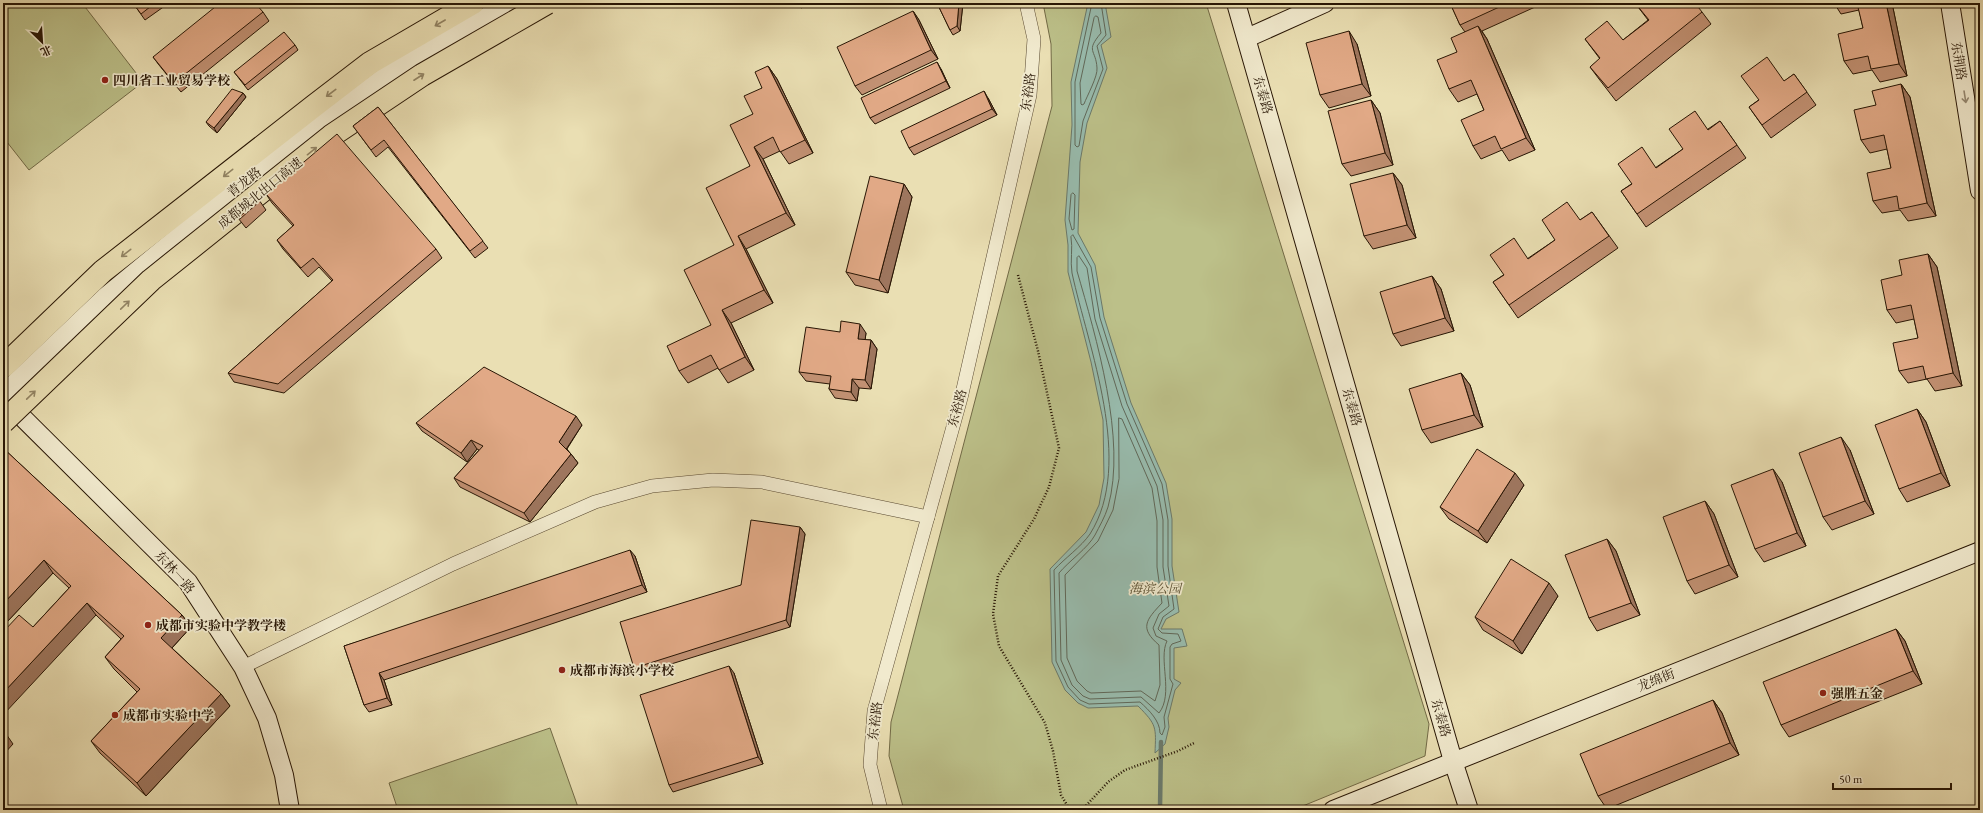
<svg xmlns="http://www.w3.org/2000/svg" width="1983" height="813" viewBox="0 0 1983 813" font-family="'EB Garamond','Noto Serif SC',serif">
  <style>
    .green { fill: #bcc089; stroke: #726a46 }
    .water { fill: #98bcae; stroke: #6b796a }
    .lines { fill: none; stroke-linecap: round; stroke-linejoin: round }
    .shore { stroke: #606859; stroke-width: 1 }
    .stream { stroke: #6b796a; stroke-width: 4.5 }
    .street-casing { stroke: #584830; stroke-width: 14 }
    .secondary-casing { stroke: #271504; stroke-width: 20 }
    .highway-casing { stroke: #271504; stroke-width: 24 }
    .path { stroke: #271504; stroke-width: 2.5; stroke-dasharray: 1 2; stroke-linecap: butt }
    .street { stroke: #f1eace; stroke-width: 13 }
    .secondary { stroke: #f1eace; stroke-width: 18 }
    .highway { stroke: #eadfb3; stroke-width: 22 }
    .highway-bridge-casing { stroke: #271504; stroke-width: 24; stroke-linecap: butt }
    .highway-bridge { stroke: #eadfb3; stroke-width: 22 }
    .wall { fill: #c29173; stroke: #271504 }
    .shaded-wall { fill: #9e765e; stroke: #271504 }
    .building { fill: #e1a986; stroke: #271504 }
    .oneway { stroke: #928464 }
    .oneway2 { stroke: #968a73 }
    .poi-dot { fill: #8f2418; stroke: #f1eace; stroke-width: 1.5 }
    .labels { text-anchor: middle; dominant-baseline: central; stroke-width: 3.5; stroke-linejoin: round; paint-order: stroke }
    .street-label { font-size: 13px; fill: #271504; stroke: #f1eace }
    .poi-label { font-size: 13px; font-weight: bold; fill: #271504; stroke: #f1eace; text-anchor: start }
    .park-label { font-size: 13px; font-style: italic; fill: #5b5133; stroke: #f1eace }
  </style>
  <rect width="100%" height="100%" fill="#eadfb3"/>
  <filter id="stains"><feTurbulence type="fractalNoise" baseFrequency=".005" numOctaves="4"/><feColorMatrix values="0 0 0 0 .2 0 0 0 0 .09 0 0 0 0 .02 0 0 0 .5 -.17"/></filter>
  <radialGradient id="worn" r=".72"><stop offset=".6" stop-color="#630" stop-opacity="0"/><stop offset="1" stop-color="#630" stop-opacity=".3"/></radialGradient>
  <g class="green">
    <path d="M3 3H82L143 82 29 170 3 137Z"/>
    <path d="M1043 3H1206L1429 724 1425 756 1293 810H904L889 756 891 722 1052 106 1051 44Z"/>
    <path d="M550 728 579 810H398L389 783Z"/>
  </g>
  <path class="water" d="M1088 3H1105L1111 37 1101 45 1107 68 1087 123 1080 162 1078 233 1095 265 1104 317 1131 403 1166 483 1172 519V566L1179 612 1166 619 1161 629H1182L1187 646 1174 648V679L1181 683 1175 690 1168 718 1169 727 1165 744 1155 753C1156 727 1157 725 1138 706L1088 708 1078 703 1065 690 1052 662 1050 569 1086 532 1099 505 1104 478 1103 420 1091 362 1068 272V245L1065 220 1072 125 1071 82Z"/>
  <g class="lines">
    <g class="shore">
      <path d="M1092 3 1075 82V145L1077 147 1079 146 1083 121 1103 69 1097 46 1106 35 1101 3"/>
      <path d="M1096 16 1098 17 1101 33C1085 52 1096 49 1097 68 1098 76 1087 96 1084 104L1082 105 1081 104 1080 83 1094 18Z"/>
      <path d="M1073 193 1075 195 1074 229 1072 230 1069 219 1071 195Z"/>
      <path d="M1073 235 1091 267 1100 318 1127 404 1162 484 1168 520V566L1174 609 1163 617 1158 629 1162 633 1178 634 1181 641 1172 644 1170 647V679L1173 684 1164 717 1165 727 1162 735 1160 733C1160 721 1149 710 1140 702L1089 704 1080 700 1068 687 1056 661 1054 570C1065 558 1081 547 1090 534 1135 463 1088 347 1072 273 1070 261 1073 248 1071 237Z"/>
      <path d="M1079 256 1087 268 1095 319 1122 406 1157 486 1163 520V567L1169 606 1159 614 1153 628 1156 636 1167 641C1158 659 1174 694 1159 713L1141 697 1090 699 1083 696 1072 685 1061 660 1059 573C1069 561 1088 548 1095 535 1099 527 1105 517 1108 507 1127 440 1096 337 1077 271V258Z"/>
      <path d="M1119 418 1122 419 1152 488 1157 521V567L1162 603C1146 620 1139 628 1159 645L1160 685 1155 701 1141 691 1091 693 1087 691 1077 681 1067 658 1065 575 1098 541 1113 510 1119 479Z"/>
    </g>
    <path class="stream" d="M1160 810 1161 742"/>
    <defs>
      <g id="street">
        <path d="M243 667 453 564 595 502 652 486 713 480 762 482 928 517"/>
        <path d="M881 810 870 765 874 711 961 398 1030 95 1034 39 1026 3"/>
      </g>
      <g id="secondary">
        <path d="M1236 3 1453 761 1469 810"/>
        <path d="M1950 3 1980 191"/>
        <path d="M1247 38 1325 3"/>
        <path d="M3 394 105 297 243 183 393 70 510 3"/>
        <path d="M6 401 188 582 243 667 267 718 284 775 290 810"/>
        <path d="M1333 810 1980 551"/>
      </g>
      <path id="highway" d="M3 367 103 271 314 106 370 63 473 3"/>
    </defs>
    <use href="#street" class="street-casing"/>
    <use href="#secondary" class="secondary-casing"/>
    <use href="#highway" class="highway-casing"/>
    <g class="path">
      <path d="M1018 275 1038 351 1059 448 1049 487 1034 519 998 576 993 614 999 646 1045 723 1053 751 1061 795 1070 810"/>
      <path d="M1082 810 1108 782 1125 770 1178 751 1194 743"/>
    </g>
    <use href="#street" class="street"/>
    <use href="#secondary" class="secondary"/>
    <use href="#highway" class="highway"/>
    <defs>
      <path id="highway-bridge" d="M3 422 151 280 331 136 422 75 547 3"/>
    </defs>
    <use href="#highway-bridge" class="highway-bridge-casing"/>
    <use href="#highway-bridge" class="highway-bridge"/>
  </g>
  <g class="wall">
    <path d="M133 3H169L145 20Z"/>
    <path d="M797 3H812L801 8Z"/>
    <path d="M937 3H963L960 31 953 35 950 30Z"/>
    <path d="M1450 3H1544L1482 31 1487 39 1535 150 1509 161 1502 150 1481 159 1473 146 1484 110 1477 94 1458 102 1449 89 1457 52 1465 32 1460 25Z"/>
    <path d="M1635 3 1702 12 1711 24 1616 101 1599 79 1590 67 1600 59 1585 39 1623 40 1648 20Z"/>
    <path d="M1834 3H1892L1907 76 1880 82 1872 70 1853 74 1844 61 1863 28 1859 10 1841 14Z"/>
    <path d="M913 11 919 20 938 59 862 95 855 86Z"/>
    <path d="M263 12 269 21 181 92 159 65 153 57Z"/>
    <path d="M1357 44 1371 96 1329 108 1320 95Z"/>
    <path d="M295 45 298 50 248 90 234 72Z"/>
    <path d="M768 66 777 79 813 153 789 164 780 151 763 159 795 225 746 249 773 303 731 323 754 370 728 383 718 368 688 383 679 371 711 325 734 245 750 166 753 114 762 88Z"/>
    <path d="M941 69 950 88 875 124 870 118Z"/>
    <path d="M1794 74 1816 105 1771 138 1749 107Z"/>
    <path d="M1901 84 1910 97 1936 216 1908 221 1900 210 1882 213 1873 201 1891 168 1887 149 1870 153 1861 140 1876 105Z"/>
    <path d="M243 93 246 97 217 133 209 126 206 122Z"/>
    <path d="M988 98 997 115 914 155 909 148Z"/>
    <path d="M1371 100 1380 113 1393 165 1351 176 1342 164Z"/>
    <path d="M378 107 488 248 475 258 388 147 376 157 353 126Z"/>
    <path d="M1720 121 1746 158 1646 227 1621 191 1683 149 1708 129Z"/>
    <path d="M1393 173 1402 185 1416 238 1373 249 1364 236Z"/>
    <path d="M904 184 912 197 888 293 855 285 846 272Z"/>
    <path d="M266 194 436 249 442 258 284 393 234 382 228 373 332 281 319 267 308 277 283 249 277 240 293 226 272 203Z"/>
    <path d="M259 200 266 210 246 228 238 218Z"/>
    <path d="M1592 212 1618 248 1518 318 1493 282 1555 240 1580 220Z"/>
    <path d="M1928 254 1937 267 1962 386 1935 391 1927 379 1908 383 1899 371 1918 338 1914 319 1896 323 1887 310 1902 275Z"/>
    <path d="M1432 276 1441 289 1454 331 1401 346 1393 334Z"/>
    <path d="M840 332 866 333 865 340H871L877 349 871 389 859 388 857 401 835 398 829 389 830 384 806 381 799 372Z"/>
    <path d="M1461 373 1470 385 1483 427 1431 443 1422 430Z"/>
    <path d="M1917 409 1926 422 1950 486 1907 502 1899 489Z"/>
    <path d="M416 423 582 425 567 449 578 463 530 522 460 487 454 478 479 450 477 449 467 462 422 431Z"/>
    <path d="M3 448 182 615 191 627 172 648 221 694 230 706 146 796 100 753 91 741 137 692 114 669 105 657 121 639 96 615 33 627 69 588 53 573 6 623 3 621Z"/>
    <path d="M1850 450 1874 514 1832 530 1823 517Z"/>
    <path d="M1782 482 1806 546 1764 562 1755 549Z"/>
    <path d="M1524 485 1487 543 1449 519 1440 507Z"/>
    <path d="M1705 501 1714 514 1738 577 1695 594 1687 581Z"/>
    <path d="M800 527 805 534 790 627 639 674 634 668 741 585Z"/>
    <path d="M1607 539 1616 551 1640 615 1597 631 1589 618Z"/>
    <path d="M635 556 647 592 384 680 392 705 369 712 364 705 344 646Z"/>
    <path d="M1558 596 1522 654 1483 630 1475 617Z"/>
    <path d="M1896 629 1905 641 1922 684 1789 737 1781 725Z"/>
    <path d="M734 673 763 764 673 792 669 785Z"/>
    <path d="M1713 700 1722 713 1739 755 1607 809 1598 796Z"/>
  </g>
  <g class="shaded-wall">
    <path d="M959 3H963L960 31 957 26Z"/>
    <path d="M1886 3H1892L1907 76 1899 64Z"/>
    <path d="M913 11 919 20 938 59 931 50Z"/>
    <path d="M1478 26 1487 39 1535 150 1526 138Z"/>
    <path d="M1349 31 1357 44 1371 96 1362 84Z"/>
    <path d="M937 62 941 69 950 88 946 81Z"/>
    <path d="M768 66 777 79 813 153 805 140Z"/>
    <path d="M1901 84 1910 97 1936 216 1927 203Z"/>
    <path d="M984 91 988 98 997 115 992 109Z"/>
    <path d="M243 93 246 97 217 133 214 128Z"/>
    <path d="M1371 100 1380 113 1393 165 1385 153Z"/>
    <path d="M754 147 763 159 795 225 786 213Z"/>
    <path d="M1393 173 1402 185 1416 238 1407 225Z"/>
    <path d="M904 184 912 197 888 293 879 280Z"/>
    <path d="M738 236 746 249 773 303 764 290Z"/>
    <path d="M1928 254 1937 267 1962 386 1953 373Z"/>
    <path d="M1432 276 1441 289 1454 331 1445 318Z"/>
    <path d="M722 310 731 323 754 370 745 357Z"/>
    <path d="M860 324 866 333 864 348 858 339Z"/>
    <path d="M871 340 877 349 871 389 865 380Z"/>
    <path d="M1461 373 1470 385 1483 427 1474 415Z"/>
    <path d="M852 379 859 388 857 401 851 392Z"/>
    <path d="M1917 409 1926 422 1950 486 1941 473Z"/>
    <path d="M576 416 582 425 565 451 559 442Z"/>
    <path d="M1841 437 1850 450 1874 514 1865 501Z"/>
    <path d="M471 440 477 449 467 462 461 453Z"/>
    <path d="M571 454 578 463 530 522 524 513Z"/>
    <path d="M1773 469 1782 482 1806 546 1797 533Z"/>
    <path d="M1515 473 1524 485 1487 543 1478 531Z"/>
    <path d="M1705 501 1714 514 1738 577 1729 565Z"/>
    <path d="M800 527 805 534 790 627 786 620Z"/>
    <path d="M1607 539 1616 551 1640 615 1631 603Z"/>
    <path d="M630 550 635 556 647 592 642 585Z"/>
    <path d="M44 560 53 573 6 623 3 619V604Z"/>
    <path d="M1549 583 1558 596 1522 654 1513 641Z"/>
    <path d="M87 603 96 615 3 715V693Z"/>
    <path d="M182 615 191 627 170 650 161 638Z"/>
    <path d="M1896 629 1905 641 1922 684 1913 671Z"/>
    <path d="M729 666 734 673 763 764 758 757Z"/>
    <path d="M379 673 384 680 392 705 387 698Z"/>
    <path d="M221 694 230 706 146 796 137 783Z"/>
    <path d="M1713 700 1722 713 1739 755 1730 743Z"/>
    <path d="M4 731 13 744 3 755V733Z"/>
  </g>
  <g class="building">
    <path d="M133 3H155L141 14Z"/>
    <path d="M220 3H255L263 12 174 83 153 57Z"/>
    <path d="M937 3H959L957 26 950 30Z"/>
    <path d="M1450 3H1508L1460 25Z"/>
    <path d="M1635 3H1695L1702 12 1608 88 1590 67 1600 58 1585 39 1607 21 1623 40 1649 20Z"/>
    <path d="M1857 3H1886L1899 64 1871 69 1868 56 1844 61 1838 34 1863 28Z"/>
    <path d="M913 11 931 50 855 86 837 47Z"/>
    <path d="M1478 26 1526 138 1501 149 1495 136 1473 146 1461 120 1484 110 1471 80 1449 89 1437 60 1457 52 1451 38Z"/>
    <path d="M1349 31 1362 84 1320 95 1306 43Z"/>
    <path d="M284 32 295 45 245 85 234 72Z"/>
    <path d="M1767 57 1784 81 1794 74 1807 92 1762 125 1749 107 1759 100 1741 76Z"/>
    <path d="M937 62 946 81 870 118 861 98Z"/>
    <path d="M768 66 805 140 780 152 773 137 754 147 786 213 738 236 764 290 722 310 745 357 719 370 711 355 679 371 667 346 711 325 684 270 734 245 706 188 750 166 730 125 753 114 744 96 762 88 755 72Z"/>
    <path d="M1901 84 1927 203 1899 209 1897 196 1873 201 1867 173 1891 168 1884 135 1861 140 1854 110 1876 105 1872 91Z"/>
    <path d="M232 89 243 93 214 128 206 122Z"/>
    <path d="M984 91 992 109 909 148 901 131Z"/>
    <path d="M1371 100 1385 153 1342 164 1328 111Z"/>
    <path d="M378 107 483 241 470 251 384 140 371 150 353 126Z"/>
    <path d="M1695 111 1708 130 1720 121 1737 145 1637 214 1621 191 1632 184 1618 164 1642 147 1656 168 1683 149 1669 129Z"/>
    <path d="M337 134 436 249 278 384 228 373 333 280 313 258 301 268 277 240 294 225 266 194Z"/>
    <path d="M1393 173 1407 225 1364 236 1350 184Z"/>
    <path d="M870 176 904 184 879 280 846 272Z"/>
    <path d="M259 200 260 201 240 219 238 218Z"/>
    <path d="M1567 202 1580 220 1592 212 1609 236 1509 305 1493 282 1504 275 1490 255 1514 238 1528 259 1555 240 1542 220Z"/>
    <path d="M1928 254 1953 373 1926 379 1923 366 1899 371 1893 343 1918 338 1911 305 1887 310 1881 280 1902 275 1899 260Z"/>
    <path d="M1432 276 1445 318 1393 334 1380 292Z"/>
    <path d="M841 321 860 324 858 339 871 340 865 380 852 379 851 392 829 389 831 376 799 372 806 327 840 332Z"/>
    <path d="M484 367 576 416 559 442 571 454 524 513 454 478 483 446 471 440 461 453 416 423Z"/>
    <path d="M1461 373 1474 415 1422 430 1409 389Z"/>
    <path d="M1917 409 1941 473 1899 489 1875 425Z"/>
    <path d="M1841 437 1865 501 1823 517 1799 453Z"/>
    <path d="M3 448 182 615 161 638 221 694 137 783 91 741 140 689 105 657 124 636 87 603 3 693V632L19 615 33 627 71 586 44 560 3 604Z"/>
    <path d="M1477 449 1515 473 1478 531 1440 507Z"/>
    <path d="M1773 469 1797 533 1755 549 1731 485Z"/>
    <path d="M1705 501 1729 565 1687 581 1663 517Z"/>
    <path d="M751 520 800 527 786 620 634 668 620 622 741 585Z"/>
    <path d="M1607 539 1631 603 1589 618 1565 555Z"/>
    <path d="M630 550 642 585 379 673 387 698 364 705 344 646Z"/>
    <path d="M1511 559 1549 583 1513 641 1475 617Z"/>
    <path d="M1896 629 1913 671 1781 725 1763 682Z"/>
    <path d="M729 666 758 757 669 785 640 695Z"/>
    <path d="M1713 700 1730 743 1598 796 1580 754Z"/>
  </g>
  <defs><path id="oneway-shaft" d="M-6 0H5M1.5-3L5.5 0L1.5 3" fill="none" stroke-width="1.6" stroke-linecap="round" stroke-linejoin="round"/></defs>
  <g class="oneway">
    <use href="#oneway-shaft" transform="translate(440 23) rotate(150)"/>
    <use href="#oneway-shaft" transform="translate(419 77) rotate(-33)"/>
    <use href="#oneway-shaft" transform="translate(331 93) rotate(143)"/>
    <use href="#oneway-shaft" transform="translate(312 151) rotate(-39)"/>
    <use href="#oneway-shaft" transform="translate(228 173) rotate(142)"/>
    <use href="#oneway-shaft" transform="translate(126 253) rotate(142)"/>
    <use href="#oneway-shaft" transform="translate(125 305) rotate(-44)"/>
    <use href="#oneway-shaft" transform="translate(31 395) rotate(-44)"/>
  </g>
  <use class="oneway2" href="#oneway-shaft" transform="translate(1965 97) rotate(81)"/>
  <g class="poi-dot">
    <circle cx="105" cy="80" r="4"/>
    <circle cx="148" cy="625" r="4"/>
    <circle cx="562" cy="670" r="4"/>
    <circle cx="1823" cy="693" r="4"/>
    <circle cx="115" cy="715" r="4"/>
  </g>
  <g class="labels">
    <g class="street-label">
      <text transform="translate(1959 61) rotate(81)">东荆路</text>
      <text transform="translate(1028 92) rotate(-82)">东裕路</text>
      <text transform="translate(1263 95) rotate(74)">东泰路</text>
      <text transform="translate(244 182) rotate(-38)">青龙路</text>
      <text transform="translate(260 193) rotate(-39)">成都城北出口高速</text>
      <text transform="translate(1352 407) rotate(74)">东泰路</text>
      <text transform="translate(957 408) rotate(-75)">东裕路</text>
      <text transform="translate(175 572) rotate(48)">东林一路</text>
      <text transform="translate(1656 680) rotate(-22)">龙绵街</text>
      <text transform="translate(1441 718) rotate(74)">东泰路</text>
      <text transform="translate(875 721) rotate(-83)">东裕路</text>
    </g>
    <g class="poi-label">
      <text x="113" y="80">四川省工业贸易学校</text>
      <text x="156" y="625">成都市实验中学教学楼</text>
      <text x="570" y="670">成都市海滨小学校</text>
      <text x="1831" y="693">强胜五金</text>
      <text x="123" y="715">成都市实验中学</text>
    </g>
    <g class="park-label">
      <text x="1155" y="588">海滨公园</text>
    </g>
  </g>
  <rect width="1983" height="813" fill="none" stroke="#eadfb3" stroke-width="16"/>
  <rect x="4" y="4" width="1975" height="805" fill="none" stroke="#271504" stroke-width="2"/>
  <rect x="8" y="8" width="1967" height="797" fill="none" stroke="#271504"/>
  <g transform="translate(42 42) rotate(155)" stroke="#f1eace" stroke-width="3" paint-order="stroke">
  <path d="M0-3L7 15L0 10L-7 15Z" fill="#271504"/>
  <text y="-6" font-size="11" font-weight="bold" text-anchor="middle" fill="#271504">北</text>
  </g>
  <path d="M1833 783v6h118v-6" fill="none" stroke="#271504" stroke-width="2"/>
  <text x="1839" y="783" font-size="12" fill="#271504" stroke="#f1eace" stroke-width="3" paint-order="stroke">50 m</text>
  <rect width="100%" height="100%" filter="url(#stains)"/>
  <rect width="100%" height="100%" fill="url(#worn)"/>
</svg>
